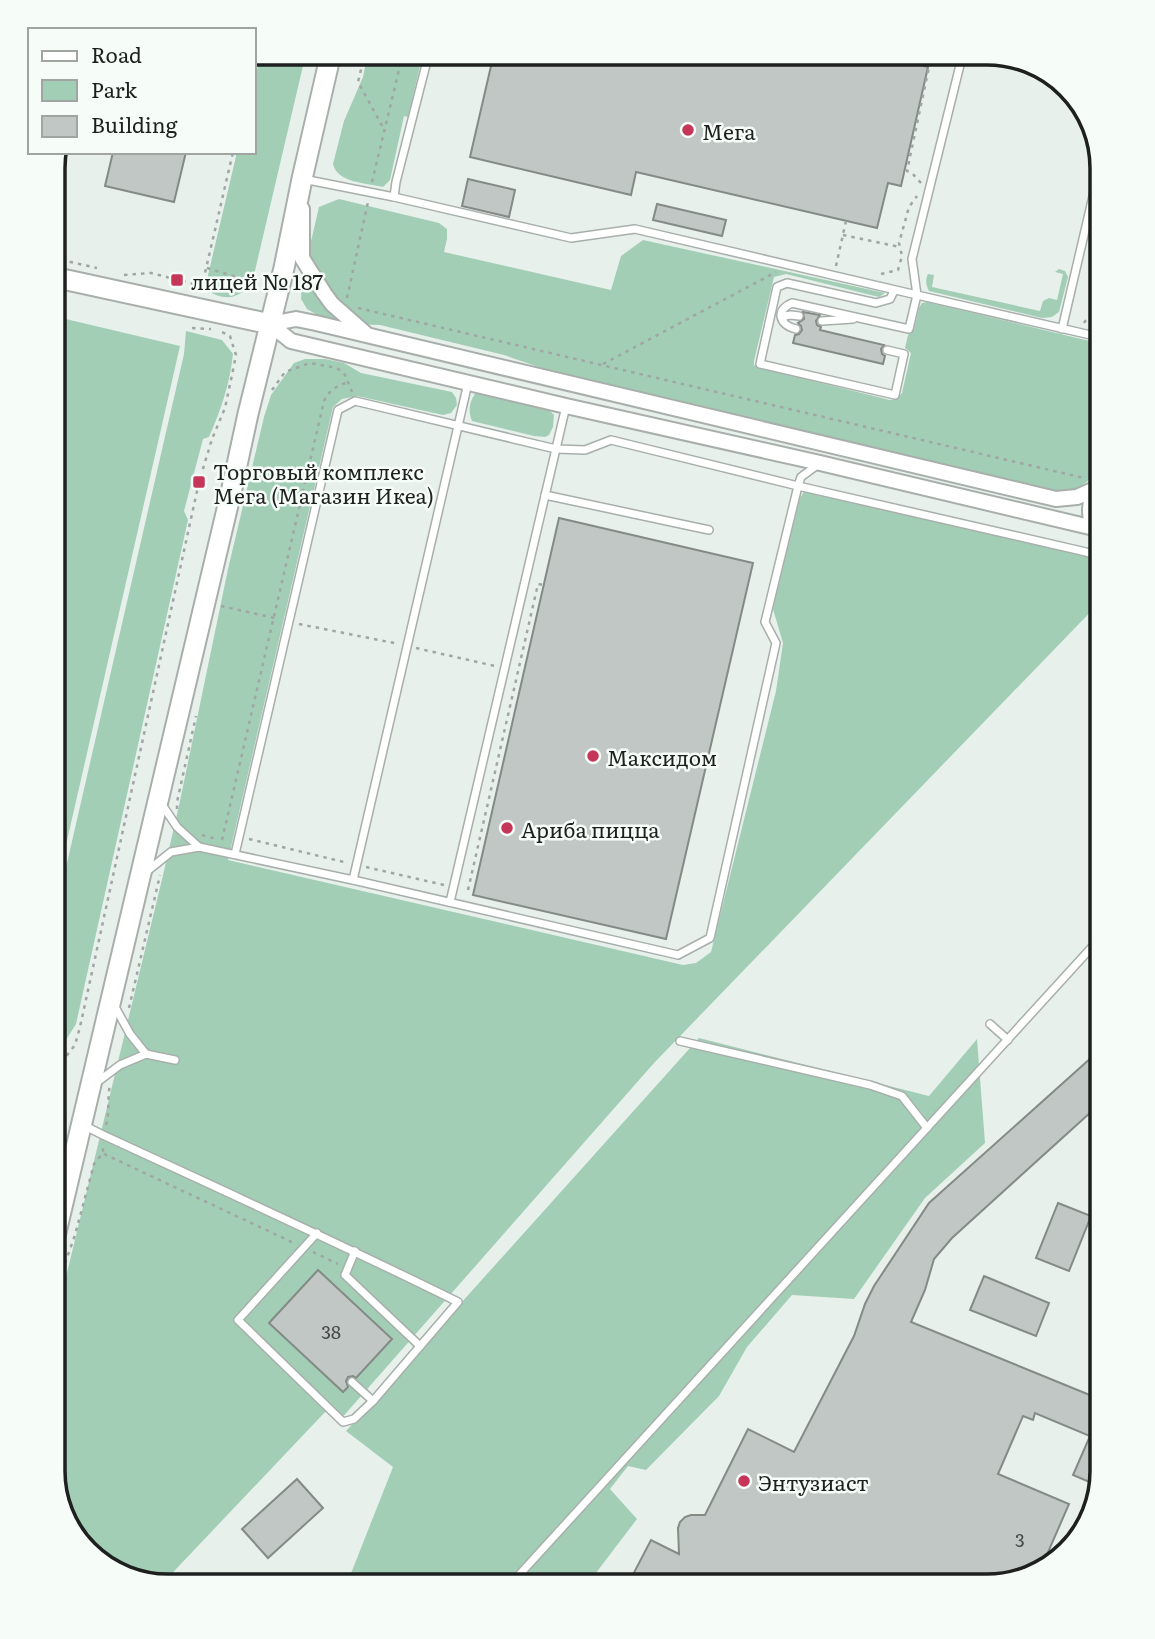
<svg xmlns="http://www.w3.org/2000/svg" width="1155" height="1639" viewBox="0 0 1155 1639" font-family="Literata,serif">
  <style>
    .green { fill: #a2ceb6 }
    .building { fill: #c1c7c4; stroke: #848a86; stroke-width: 2 }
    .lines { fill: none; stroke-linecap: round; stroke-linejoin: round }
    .lane-casing { stroke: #a8afab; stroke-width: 10 }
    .street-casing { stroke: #a8afab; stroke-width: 18 }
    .secondary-casing { stroke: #a8afab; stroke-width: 23 }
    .path { stroke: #a0a6a3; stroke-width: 2.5; stroke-dasharray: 3.5 5; stroke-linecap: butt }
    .lane { stroke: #fff; stroke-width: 7 }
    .street { stroke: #fff; stroke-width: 14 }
    .secondary { stroke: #fff; stroke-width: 19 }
    .poi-dot { fill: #c53658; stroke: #f6fdf9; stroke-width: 2.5 }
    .labels { text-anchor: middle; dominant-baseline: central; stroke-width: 5; stroke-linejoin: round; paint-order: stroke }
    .number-label { font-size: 18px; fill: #474a48 }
    .poi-label { font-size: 21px; fill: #1e201f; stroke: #f6fdf9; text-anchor: start }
    .rim { fill: none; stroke: #1e201f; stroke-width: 3.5 }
  </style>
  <rect width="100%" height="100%" fill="#e8f0ec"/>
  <g class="green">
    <path d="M261 53H306L254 275C245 299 224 304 205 288L237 152H254V83Z"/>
    <path d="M368 53H423L408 117 404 116 390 180 383 187C367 183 337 183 333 164L344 121 363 77Z"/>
    <path d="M339 199 439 223 447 229V239L444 252 611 290 621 256 643 240 885 293 879 297 786 274 774 277 754 361V365L761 368 890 400 897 399 902 393 911 353 905 348 908 335 914 330 919 308 922 303 927 302 1102 344V466C1088 480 1081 492 1060 492L565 376 504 355 380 325 348 324 328 321 307 309 301 299 302 280 319 207Z"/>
    <path d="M1059 269 1065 271 1068 277 1059 312 1052 317 1042 318 929 291C926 285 925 280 928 274L934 275 932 287 1040 311 1043 301 1049 298 1057 300 1063 274 1055 272Z"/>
    <path d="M53 316 180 346 53 902Z"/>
    <path d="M186 331 222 340 233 354C230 383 221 410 209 437L203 439 184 511 188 520 76 1024 64 1043 53 1053V924L184 354Z"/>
    <path d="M305 359H325L344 363 361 373 452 392 456 398 457 405 451 413 443 415 357 396 342 399 333 407 228 860 683 965 696 963 711 952 776 691 783 643 773 609 800 498 805 490 1096 557 1102 562V600L654 1063 340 1420 326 1411 160 1586 110 1571 68 1529 53 1472V1331L164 871 180 801 228 569 264 417 271 395 294 363Z"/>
    <path d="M481 393 549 410 554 415 553 427 549 435 545 437 534 436 472 421C468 412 469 402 475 394Z"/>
    <path d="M699 1038 929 1096 977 1039 985 1143 925 1198 854 1299 792 1295 747 1347 719 1396 646 1470 628 1466 610 1489 637 1519 586 1586H346L393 1467 346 1431Z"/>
  </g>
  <g class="building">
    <path d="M494 53H918L916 64 928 67 901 186 888 183 877 228 636 172 631 195 470 157Z"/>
    <path d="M113 152H186L174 202 105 186Z"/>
    <path d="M468 179 515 190 509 217 462 206Z"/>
    <path d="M657 204 726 220 722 236 653 220Z"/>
    <path d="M803 312 820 315 816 321 817 325 821 327 820 330 884 345 881 349 882 354 885 356 883 364 793 343 795 335 799 334 802 330 801 326 798 323 804 319Z"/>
    <path d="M559 518 753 563 666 939 473 895Z"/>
    <path d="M1102 1048V1102L952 1238 934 1259 925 1290 911 1322 1102 1400V1472L1099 1486 1073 1475 1090 1436 1035 1413 1033 1420 1023 1416 998 1474 1069 1504 1039 1573 988 1586H627L651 1540 679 1554 678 1528 680 1522 685 1517 691 1515H705L748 1429 794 1452 854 1336 865 1304 874 1286 929 1203Z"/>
    <path d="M1058 1203 1091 1216 1069 1271 1036 1258Z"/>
    <path d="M318 1270 392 1339 356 1378 353 1376 348 1377 346 1381 348 1387 343 1392 269 1323Z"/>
    <path d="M984 1276 1049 1303 1036 1336 970 1310Z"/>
    <path d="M297 1479 323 1508 268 1558 242 1529Z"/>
  </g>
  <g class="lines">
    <defs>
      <g id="lane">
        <path d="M963 53 912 259 917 295 1095 336 1102 339"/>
        <path d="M303 179 394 197 571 238 635 229 917 295 909 329 792 303C774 311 780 325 796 329"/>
        <path d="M394 197 396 182 429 53"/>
        <path d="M783 320 784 316 791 315 799 316"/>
        <path d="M822 321 853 319"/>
        <path d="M1062 329 1101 162"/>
        <path d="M887 350 904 354 895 395 760 364 777 287 787 283 876 303 890 299 894 291"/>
        <path d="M545 495 709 530"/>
        <path d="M161 803 177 827 199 847"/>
        <path d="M235 854 338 410 355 401 556 449 585 450 611 440 798 486 1086 552 1102 558"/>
        <path d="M146 872 171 852 199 847 353 880 678 955 710 938 776 643 765 622 798 486 801 477 820 463"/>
        <path d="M353 880 468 383"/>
        <path d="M450 902 566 406"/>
        <path d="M114 1005 130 1034 146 1054"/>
        <path d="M990 1024 1008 1040"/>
        <path d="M680 1041 870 1085 902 1096 927 1128"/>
        <path d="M96 1083 120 1065 146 1054 175 1060"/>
        <path d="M83 1125 103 1135C222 1190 341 1244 458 1302L373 1401 354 1419 343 1422 238 1320 317 1233"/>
        <path d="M355 1251 345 1275 420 1346"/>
        <path d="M352 1382 373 1401"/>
        <path d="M275 1582 279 1586"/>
        <path d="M509 1586 1102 936"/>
      </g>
      <g id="street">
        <path d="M302 209V258L324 293 332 304 365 333"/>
        <path d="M270 324 291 341 566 406 820 463 1094 528"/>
        <path d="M270 324 296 319 316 323 1056 499 1077 497 1095 489"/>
        <path d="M1102 538C1085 521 1087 497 1102 480"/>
      </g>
      <g id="secondary">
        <path d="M53 277 270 324"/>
        <path d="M53 1245 232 488 248 414 284 268 302 179 331 53"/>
      </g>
    </defs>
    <use href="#lane" class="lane-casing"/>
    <use href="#street" class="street-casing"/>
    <use href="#secondary" class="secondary-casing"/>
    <g class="path">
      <path d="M365 53 358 82 385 131"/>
      <path d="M254 63 256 53"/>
      <path d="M372 182 403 53"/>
      <path d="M921 183 912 173 907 171 932 53"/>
      <path d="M843 235 900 247"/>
      <path d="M53 258 97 268"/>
      <path d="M836 266 846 221"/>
      <path d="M207 268 249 281"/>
      <path d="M881 274 898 270 902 256 899 243 909 207 917 196"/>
      <path d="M124 275 151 273 202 286 233 152"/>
      <path d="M347 298 368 202"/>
      <path d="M358 308 1084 478"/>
      <path d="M1084 323C1088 316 1096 319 1102 318"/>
      <path d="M192 328 211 329"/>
      <path d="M603 364 776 272"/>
      <path d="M272 390 285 372 310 363 337 368 345 375 352 392"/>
      <path d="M221 606 279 619"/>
      <path d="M299 624 399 644"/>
      <path d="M416 648 495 666"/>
      <path d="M177 809V802L196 716"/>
      <path d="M202 835 216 839"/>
      <path d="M249 839 348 863"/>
      <path d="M222 840 324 401C329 390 337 386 348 382"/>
      <path d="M366 867 444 885"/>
      <path d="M468 890 538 584 544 585"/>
      <path d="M129 1008 160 875"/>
      <path d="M106 1125C110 1111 107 1100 110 1084"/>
      <path d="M53 1147 56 1133 55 1107 59 1079 64 1059 75 1045 80 1027 199 482 212 439 225 408 232 375 236 355 230 336 220 331"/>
      <path d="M104 1154 294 1243"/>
      <path d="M313 1252 338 1264"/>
      <path d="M53 1304 57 1286 75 1235 94 1164 103 1153V1146"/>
    </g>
    <use href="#lane" class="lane"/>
    <use href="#street" class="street"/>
    <use href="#secondary" class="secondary"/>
  </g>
  <g class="poi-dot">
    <circle cx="688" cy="130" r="7"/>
    <rect x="170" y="273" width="14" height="14" rx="3.5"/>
    <rect x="192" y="475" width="14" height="14" rx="3.5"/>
    <circle cx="593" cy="756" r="7"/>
    <circle cx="507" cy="828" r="7"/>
    <circle cx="744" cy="1481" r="7"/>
  </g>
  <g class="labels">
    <g class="number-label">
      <text x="331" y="1331">38</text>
      <text x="1020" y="1539">3</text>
    </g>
    <g class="poi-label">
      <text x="702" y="130">Мега</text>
      <text x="191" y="280">лицей № 187</text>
      <text x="213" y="470">Торговый комплекс<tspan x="213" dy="24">Мега (Магазин Икеа)</tspan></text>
      <text x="607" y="756">Максидом</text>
      <text x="521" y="828">Ариба пицца</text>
      <text x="758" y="1481">Энтузиаст</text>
    </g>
  </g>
  <path d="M0 0H1155V1639H0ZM168 65H987A103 103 0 0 1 1090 168V1471A103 103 0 0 1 987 1574H168A103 103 0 0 1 65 1471V168A103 103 0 0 1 168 65Z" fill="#f6fdf9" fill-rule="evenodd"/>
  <path class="rim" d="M168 65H987A103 103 0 0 1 1090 168V1471A103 103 0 0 1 987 1574H168A103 103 0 0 1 65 1471V168A103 103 0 0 1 168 65Z"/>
  <rect x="28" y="28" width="228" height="126" fill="#f6fdf9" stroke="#a0a5a2" stroke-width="2"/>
  <rect x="42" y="51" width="35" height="10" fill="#ffffff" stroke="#a0a5a2" stroke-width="2"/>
  <text x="91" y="63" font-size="21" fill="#1e201f">Road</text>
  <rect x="42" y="80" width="35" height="21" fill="#a2ceb6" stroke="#a0a5a2" stroke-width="2"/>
  <text x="91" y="98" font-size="21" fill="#1e201f">Park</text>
  <rect x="42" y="116" width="35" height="21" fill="#c1c7c4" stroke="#a0a5a2" stroke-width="2"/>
  <text x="91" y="133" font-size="21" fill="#1e201f">Building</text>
</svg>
